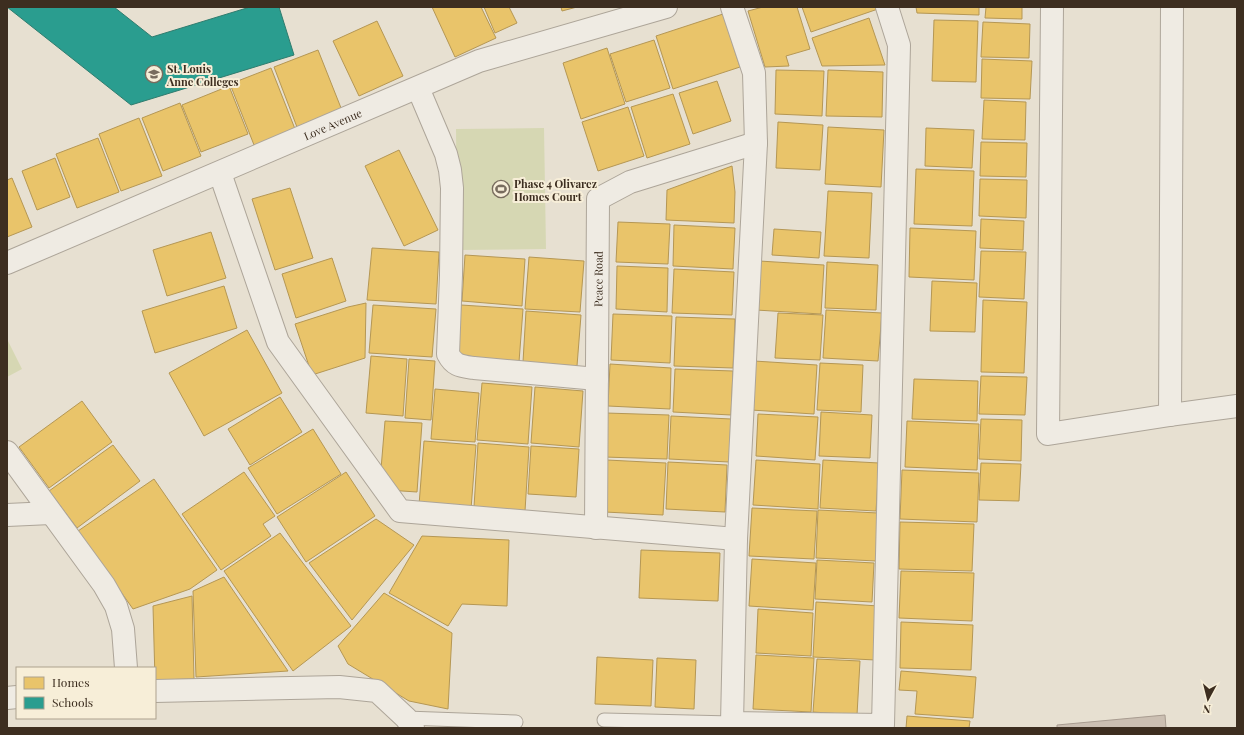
<svg xmlns="http://www.w3.org/2000/svg" width="1244" height="735" viewBox="0 0 1244 735" font-family="'Playfair Display',serif">
  <style>
    .green { fill: #d6d7b3 }
    .homes { fill: #e9c46a; stroke: #b59754 }
    .schools { fill: #2a9d8f; stroke: #307c6e }
    .building { fill: #cbbfb2; stroke: #a89c90 }
    .lines { fill: none; stroke-linecap: round; stroke-linejoin: round }
    .service-casing { stroke: #ada599; stroke-width: 15 }
    .minor-casing { stroke: #ada599; stroke-width: 24 }
    .service { stroke: #efebe3; stroke-width: 13 }
    .minor { stroke: #efebe3; stroke-width: 22 }
    .labels { text-anchor: middle; dominant-baseline: central; stroke-width: 4; stroke-linejoin: round; paint-order: stroke }
    .poi-label { font-size: 11px; font-weight: bold; fill: #3d2e20; stroke: #f7eed8; text-anchor: start }
    .street-label { font-size: 11px; fill: #3d2e20; stroke: #f7eed8 }
  </style>
  <rect width="100%" height="100%" fill="#e7e0d1"/>
  <g class="green">
    <path d="M544 128 546 249 457 250 456 129Z"/>
    <path d="M7 339 22 369 7 377Z"/>
  </g>
  <g class="homes">
    <path d="M432 7H481L496 38 455 57Z"/>
    <path d="M484 7H509L517 23 495 33Z"/>
    <path d="M561 7H577L562 11Z"/>
    <path d="M763 7H797L810 49 786 56 789 66 765 67 748 11Z"/>
    <path d="M802 7H877L878 9 811 32Z"/>
    <path d="M916 7H979V15L917 13Z"/>
    <path d="M986 7H1022V19L985 18Z"/>
    <path d="M723 14 740 67 673 89 656 36Z"/>
    <path d="M869 18 885 65 822 66 812 38Z"/>
    <path d="M934 20 978 21 976 82 932 81Z"/>
    <path d="M377 21 403 76 359 96 333 41Z"/>
    <path d="M983 22 1030 24 1029 58 981 57Z"/>
    <path d="M654 40 670 88 626 102 610 54Z"/>
    <path d="M607 48 625 104 581 119 563 63Z"/>
    <path d="M318 50 345 118 300 135 274 67Z"/>
    <path d="M982 59 1032 61 1030 99 981 98Z"/>
    <path d="M271 68 297 134 256 150 230 84Z"/>
    <path d="M776 70 824 71 822 116 775 114Z"/>
    <path d="M828 70 883 72 882 117 826 116Z"/>
    <path d="M717 81 731 121 693 134 679 93Z"/>
    <path d="M229 86 248 134 201 152 182 105Z"/>
    <path d="M673 94 690 144 647 158 631 107Z"/>
    <path d="M984 100 1026 102 1025 140 982 139Z"/>
    <path d="M180 103 201 156 163 171 142 118Z"/>
    <path d="M628 107 644 156 598 171 582 122Z"/>
    <path d="M139 118 162 176 121 191 99 134Z"/>
    <path d="M778 122 823 125 820 170 776 168Z"/>
    <path d="M828 127 884 130 881 187 825 184Z"/>
    <path d="M926 128 974 130 972 168 925 166Z"/>
    <path d="M98 138 119 192 77 208 56 154Z"/>
    <path d="M981 142 1027 143 1026 177 980 176Z"/>
    <path d="M399 150 438 230 404 246 365 166Z"/>
    <path d="M55 158 70 197 37 210 22 171Z"/>
    <path d="M732 166 735 192 734 223 666 220 667 190Z"/>
    <path d="M916 169 974 171 972 226 914 224Z"/>
    <path d="M12 178 32 227 7 237V180Z"/>
    <path d="M980 179 1027 180 1026 218 979 216Z"/>
    <path d="M290 188 313 258 275 270 252 199Z"/>
    <path d="M828 191 872 193 869 258 824 256Z"/>
    <path d="M981 219 1024 221 1023 250 980 248Z"/>
    <path d="M618 222 670 224 668 264 616 262Z"/>
    <path d="M674 225 735 228 733 269 673 266Z"/>
    <path d="M910 228 976 231 974 280 909 277Z"/>
    <path d="M774 229 821 232 819 258 772 255Z"/>
    <path d="M211 232 226 278 167 296 153 250Z"/>
    <path d="M372 248 439 252 436 304 367 300Z"/>
    <path d="M981 251 1026 252 1024 299 979 297Z"/>
    <path d="M465 255 525 259 522 306 462 301Z"/>
    <path d="M529 257 584 261 580 312 525 309Z"/>
    <path d="M332 258 346 301 296 318 282 274Z"/>
    <path d="M759 261 824 265 821 314 756 310Z"/>
    <path d="M827 262 878 265 876 310 825 308Z"/>
    <path d="M617 266 668 268 667 312 616 309Z"/>
    <path d="M674 269 734 272 732 315 672 313Z"/>
    <path d="M932 281 977 283 975 332 930 331Z"/>
    <path d="M224 286 237 328 155 353 142 311Z"/>
    <path d="M983 300 1027 302 1024 373 981 372Z"/>
    <path d="M366 303 365 358 312 375 295 324 348 307Z"/>
    <path d="M373 305 436 309 432 357 369 353Z"/>
    <path d="M461 305 523 309 519 362 457 358Z"/>
    <path d="M826 310 882 313 878 361 823 358Z"/>
    <path d="M526 311 581 315 577 366 523 362Z"/>
    <path d="M778 313 823 315 820 360 775 358Z"/>
    <path d="M613 314 672 316 670 363 611 360Z"/>
    <path d="M676 317 735 319 733 368 674 366Z"/>
    <path d="M247 330 282 393 204 436 169 373Z"/>
    <path d="M371 356 407 359 403 416 366 413Z"/>
    <path d="M409 359 435 361 431 420 405 418Z"/>
    <path d="M754 361 817 365 814 414 751 410Z"/>
    <path d="M820 363 863 365 861 412 817 410Z"/>
    <path d="M610 364 671 368 670 409 608 406Z"/>
    <path d="M675 369 733 371 731 415 673 412Z"/>
    <path d="M981 376 1027 377 1025 415 979 414Z"/>
    <path d="M914 379 978 381 977 421 912 419Z"/>
    <path d="M482 383 532 387 528 444 477 440Z"/>
    <path d="M535 387 583 391 579 447 531 443Z"/>
    <path d="M435 389 479 393 475 442 431 439Z"/>
    <path d="M280 397 302 432 250 465 228 429Z"/>
    <path d="M82 401 112 442 49 488 19 447Z"/>
    <path d="M821 412 872 415 870 458 819 456Z"/>
    <path d="M606 413 669 415 667 459 604 457Z"/>
    <path d="M758 414 818 417 815 460 756 456Z"/>
    <path d="M671 416 731 419 729 462 669 459Z"/>
    <path d="M981 419 1022 420 1021 461 979 459Z"/>
    <path d="M385 421 422 423 417 492 387 490 381 469Z"/>
    <path d="M907 421 979 424 977 470 905 467Z"/>
    <path d="M313 429 341 474 277 514 248 468Z"/>
    <path d="M424 441 476 445 471 509 419 505Z"/>
    <path d="M478 443 529 447 525 511 474 507Z"/>
    <path d="M113 445 140 481 77 528 49 491Z"/>
    <path d="M531 446 579 449 576 497 528 494Z"/>
    <path d="M607 460 666 463 663 515 605 512Z"/>
    <path d="M756 460 820 464 818 509 753 505Z"/>
    <path d="M823 460 879 463 876 511 820 508Z"/>
    <path d="M668 462 727 465 725 512 666 509Z"/>
    <path d="M981 463 1021 464 1019 501 979 500Z"/>
    <path d="M902 470 979 473 977 522 900 519Z"/>
    <path d="M244 472 275 516 263 524 271 536 221 570 182 514Z"/>
    <path d="M346 472 375 516 306 562 277 517Z"/>
    <path d="M154 479 217 570 190 589 133 609 78 531Z"/>
    <path d="M752 508 817 511 814 559 749 556Z"/>
    <path d="M818 510 878 513 876 561 816 558Z"/>
    <path d="M376 519 414 545 352 620 309 563Z"/>
    <path d="M900 522 974 524 972 571 899 569Z"/>
    <path d="M280 533 351 626 293 671 224 571Z"/>
    <path d="M422 536 509 540 507 606 462 604 448 626 389 593Z"/>
    <path d="M641 550 720 553 718 601 639 598Z"/>
    <path d="M752 559 816 563 813 610 749 606Z"/>
    <path d="M817 560 874 563 872 602 815 599Z"/>
    <path d="M901 571 974 573 972 621 899 618Z"/>
    <path d="M224 577 288 671 196 677 193 591Z"/>
    <path d="M384 593 452 633 448 709 409 701 348 664 338 646Z"/>
    <path d="M192 596 194 679 155 680 153 606Z"/>
    <path d="M816 602 879 606 876 660 813 657Z"/>
    <path d="M758 609 813 613 811 656 756 653Z"/>
    <path d="M901 622 973 625 971 670 900 668Z"/>
    <path d="M756 655 814 658 811 712 753 709Z"/>
    <path d="M597 657 653 660 651 706 595 704Z"/>
    <path d="M657 658 696 660 694 709 655 707Z"/>
    <path d="M817 659 860 661 857 715 813 712Z"/>
    <path d="M901 671 976 677 973 718 915 714 917 691 899 690Z"/>
    <path d="M907 716 970 721 969 728H906Z"/>
  </g>
  <path class="schools" d="M7 7H114L152 37 250 7H279L294 55 131 105Z"/>
  <path class="building" d="M1165 715 1166 728H1057V725Z"/>
  <g class="lines">
    <defs>
      <g id="service">
        <path d="M406 718 516 722"/>
        <path d="M604 720 732 723"/>
      </g>
      <g id="minor">
        <path d="M732 7 754 73 756 143 736 539 732 723 883 725 899 45 887 7"/>
        <path d="M1052 7 1048 434 1170 415 1237 406"/>
        <path d="M418 88 446 154 450 170 452 188 451 275 448 354C454 366 461 366 474 368L597 379"/>
        <path d="M220 173 278 342 400 511 736 539"/>
        <path id="s1" d="M7 263 479 61 666 7"/>
        <path d="M1170 415 1172 7"/>
        <path d="M7 452 104 585 116 606 123 629 126 668"/>
        <path d="M7 515 51 513"/>
        <path id="s2" d="M596 528 598 199 630 182 756 143"/>
        <path d="M155 691 339 687 377 691 406 718 413 728"/>
        <path d="M7 698 17 697"/>
      </g>
    </defs>
    <use href="#service" class="service-casing"/>
    <use href="#minor" class="minor-casing"/>
    <use href="#service" class="service"/>
    <use href="#minor" class="minor"/>
  </g>
  <defs>
    <symbol id="university-ring" viewBox="-11 -11 22 22"><circle r="9.5" fill="#f7eed8" stroke="#786c5e" stroke-width="1.5"/><path d="M0-5L7-2L0 1L-7-2ZM-4 1L0 2.5L4 1V4Q0 6-4 4Z" fill="#786c5e"/></symbol>
    <symbol id="stadium-ring" viewBox="-11 -11 22 22"><circle r="9.5" fill="#f7eed8" stroke="#786c5e" stroke-width="1.5"/><path d="M0-5a6.5 5 0 1 0 0 10a6.5 5 0 1 0 0-10ZM-3.5-1.8h7v3.6h-7Z" fill="#786c5e"/></symbol>
  </defs>
  <g fill-rule="evenodd">
    <use href="#university-ring" x="144" y="64" width="20" height="20"/>
    <use href="#stadium-ring" x="491" y="179" width="20" height="20"/>
  </g>
  <g class="labels">
    <g class="poi-label">
      <text x="167" y="68">St. Louis<tspan x="167" dy="13">Anne Colleges</tspan></text>
      <text x="514" y="183">Phase 4 Olivarez<tspan x="514" dy="13">Homes Court</tspan></text>
    </g>
    <g class="street-label">
      <text stroke="none"><textPath href="#s1" startOffset="354">Love Avenue</textPath></text>
      <text stroke="none"><textPath href="#s2" startOffset="249">Peace Road</textPath></text>
    </g>
  </g>
  <rect width="1244" height="735" fill="none" stroke="#3d2e20" stroke-width="16"/>
  <rect x="16" y="667" width="140" height="52" fill="#f7eed8" stroke="#ada18e"/>
  <rect x="24" y="677" width="20" height="12" fill="#e9c46a" stroke="#ada18e"/>
  <text x="52" y="687" font-size="12" fill="#3d2e20">Homes</text>
  <rect x="24" y="697" width="20" height="12" fill="#2a9d8f" stroke="#ada18e"/>
  <text x="52" y="707" font-size="12" fill="#3d2e20">Schools</text>
  <g transform="translate(1208 699) rotate(187)" stroke="#f7eed8" stroke-width="3" paint-order="stroke">
  <path d="M0-3L7 15L0 10L-7 15Z" fill="#3d2e20"/>
  <text y="-6" font-size="11" font-weight="bold" text-anchor="middle" fill="#3d2e20">N</text>
  </g>
</svg>
